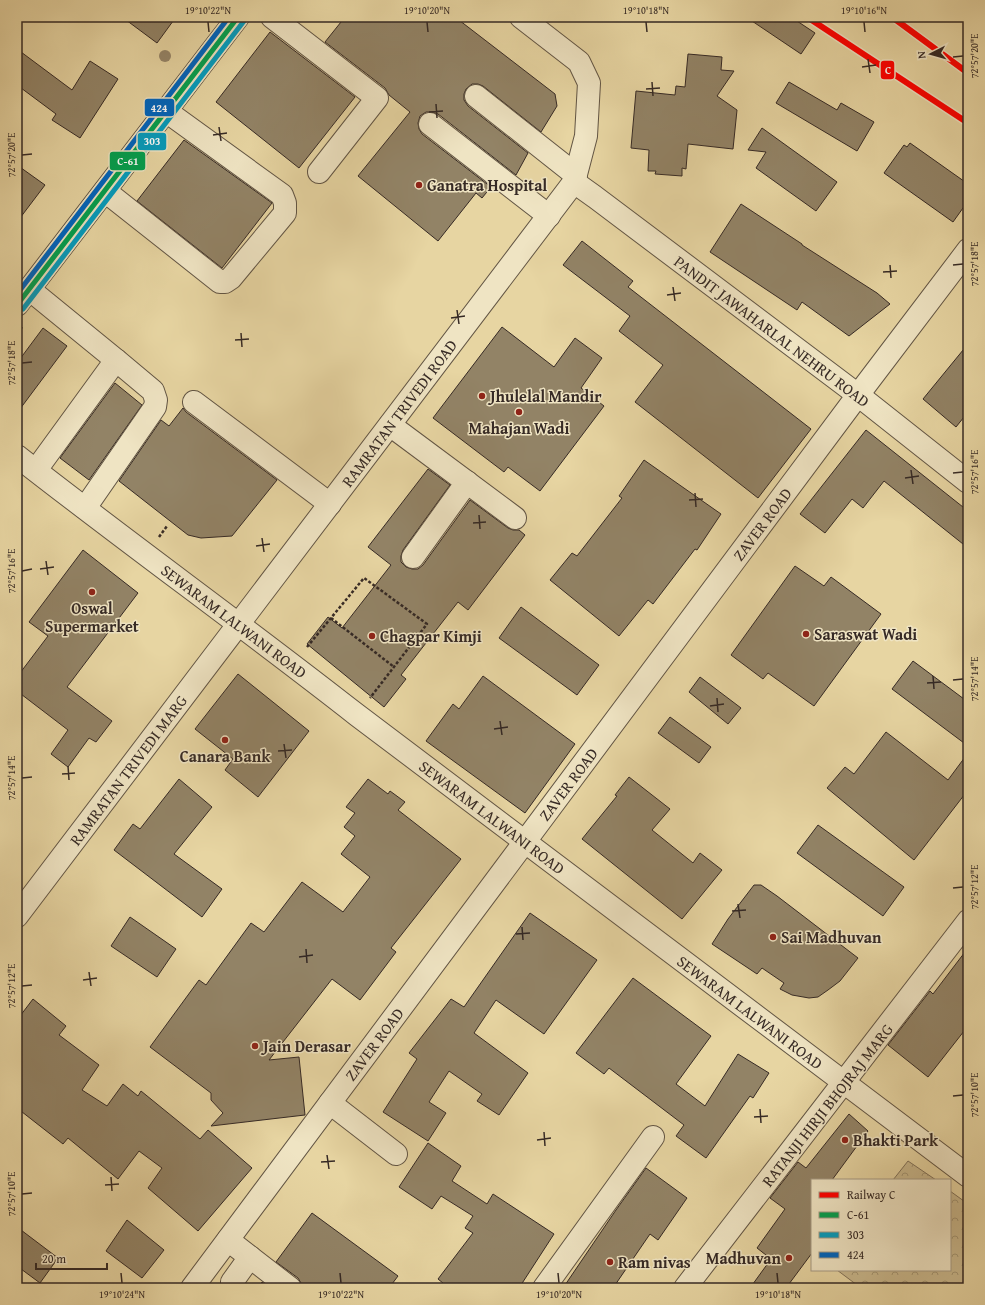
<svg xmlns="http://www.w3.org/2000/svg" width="985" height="1305" viewBox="0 0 985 1305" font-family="'Gentium Book Plus',serif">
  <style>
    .park { fill: url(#park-crowns); stroke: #807159 }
    .building { fill: #928366; stroke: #362a25 }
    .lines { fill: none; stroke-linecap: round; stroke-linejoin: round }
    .minor-casing { stroke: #625544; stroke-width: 24 }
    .path { stroke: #362a25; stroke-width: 2.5; stroke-dasharray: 3 2; stroke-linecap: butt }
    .minor { stroke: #efe4c3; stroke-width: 22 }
    .bus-1-casing { stroke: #efe4c3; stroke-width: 8 }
    .bus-2-casing { stroke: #efe4c3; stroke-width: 8 }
    .bus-3-casing { stroke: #efe4c3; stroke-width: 8 }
    .bus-1 { stroke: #03a04f; stroke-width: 5 }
    .bus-2 { stroke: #059cbd; stroke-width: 5 }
    .bus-3 { stroke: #0065bd; stroke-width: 5 }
    .rail-1-casing { stroke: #efe4c3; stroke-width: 9 }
    .rail-1 { stroke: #f00; stroke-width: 6 }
    .tree { fill: #968669 }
    .ticks { fill: none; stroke: #362a25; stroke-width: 1.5 }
    .poi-dot { fill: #8f2418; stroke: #efe4c3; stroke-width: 1.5 }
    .labels { text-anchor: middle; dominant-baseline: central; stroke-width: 3; stroke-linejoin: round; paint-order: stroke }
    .poi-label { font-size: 16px; font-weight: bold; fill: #362a25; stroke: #efe4c3; text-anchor: start }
    .street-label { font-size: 16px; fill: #362a25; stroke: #efe4c3 }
    .line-badge { stroke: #efe4c3; stroke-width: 1.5 }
    .badge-label { font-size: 11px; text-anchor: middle; font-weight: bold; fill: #fff }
    .neatline { fill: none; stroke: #362a25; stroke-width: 1.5 }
    .ticks-label { font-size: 10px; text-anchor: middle; fill: #362a25 }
  </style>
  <defs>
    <pattern id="park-crowns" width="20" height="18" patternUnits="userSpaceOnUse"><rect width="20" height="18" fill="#c9b88d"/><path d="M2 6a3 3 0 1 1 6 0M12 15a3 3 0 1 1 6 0" fill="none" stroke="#a49673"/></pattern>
  </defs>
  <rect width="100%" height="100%" fill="#e7d5a2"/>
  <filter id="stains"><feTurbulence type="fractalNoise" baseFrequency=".005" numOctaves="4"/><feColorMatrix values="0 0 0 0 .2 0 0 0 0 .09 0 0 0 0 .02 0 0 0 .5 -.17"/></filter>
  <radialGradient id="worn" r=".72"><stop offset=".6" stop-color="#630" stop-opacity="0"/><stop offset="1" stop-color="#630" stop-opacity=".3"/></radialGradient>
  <g class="park">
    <path d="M908 1161 936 1180H893Z"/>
    <path d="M950 1191 968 1204V1288H861L837 1270H950Z"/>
  </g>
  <g class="building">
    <path d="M122 17H176L157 43Z"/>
    <path d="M345 17H455L555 94 557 106 541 132 483 86 478 84H472L466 89 464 94V100L468 106 528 153 516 175 438 114 431 112H426L420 116 418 123 419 129 422 134 491 187 482 198 476 193 438 241 358 176 410 112 389 95 385 88 325 42Z"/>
    <path d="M746 17H791L815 33 801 54Z"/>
    <path d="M270 32 355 97 299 168 216 102Z"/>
    <path d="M17 49 72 90 90 61 118 79 80 138 52 120 56 114 17 85Z"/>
    <path d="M688 54 722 57 721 70 734 71 717 96 737 110 733 149 688 144 686 169 682 168V176L655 174 656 171H648L649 150 631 148 636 91 675 95 676 86 685 87Z"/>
    <path d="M789 82 837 110 841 103 874 122 857 151 776 103Z"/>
    <path d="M762 128 837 182 816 211 756 168 766 152 748 150Z"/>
    <path d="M184 140 272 203 222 268 137 201Z"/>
    <path d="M910 143 968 184V201L953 222 884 173 904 145 907 147Z"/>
    <path d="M17 165 45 185 17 222Z"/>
    <path d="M741 204 802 244V245L877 293 890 304 849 336 802 302 797 310 710 252Z"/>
    <path d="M582 241 633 281 628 287 811 429 758 498 635 402 663 365 619 331 630 316 563 265Z"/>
    <path d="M502 327 554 367 575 338 602 358 581 388 604 406 540 491 508 467 504 472 433 418Z"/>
    <path d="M43 328 67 346 17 413V363Z"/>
    <path d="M968 344V412L956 427 923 399Z"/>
    <path d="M115 383 142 405 89 480 60 458Z"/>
    <path d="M183 408 186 412 277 480 232 536 201 538 188 535 119 481 161 420 169 426Z"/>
    <path d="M866 430 968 511V548L884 481 863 508 852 499 825 533 800 514Z"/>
    <path d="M644 460 721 514 697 550 695 549 653 604 648 600 619 636 550 580 572 553 577 556 622 498 619 496Z"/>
    <path d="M428 469 450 485 403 550 401 556V562L406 567 412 569H418L423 565 470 500 508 528 513 530H519L525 535 468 610 458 602 401 675 406 679 384 707 307 644 328 617 342 628 391 565 368 547Z"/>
    <path d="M83 550 138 593 67 687 112 721 96 742 89 738 68 767 51 754 68 730 17 691V677L48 636 29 622Z"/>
    <path d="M795 566 824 586 831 577 881 614 814 706 768 673 763 679 731 655Z"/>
    <path d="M521 607 599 665 577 695 499 638Z"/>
    <path d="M913 661 968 702V746L892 689Z"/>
    <path d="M238 674 309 731 258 797 225 770 233 759 195 729Z"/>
    <path d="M483 676 575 744 525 813 426 741 453 704 459 709Z"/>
    <path d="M700 677 741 708 728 724 689 692Z"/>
    <path d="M670 717 711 747 699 763 658 733Z"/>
    <path d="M886 732 948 780 968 753V790L914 860 827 788 845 767 854 774Z"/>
    <path d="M629 777 670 809 652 830 693 863 700 853 722 870 682 919 582 839 617 796 615 795Z"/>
    <path d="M179 779 212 807 174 854 222 889 202 917 114 850 133 824 140 829Z"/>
    <path d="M368 779 388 794 390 791 405 802 398 810 461 859 391 948 396 952 360 1000 332 979 269 1060 299 1057 305 1115 211 1126 223 1113 211 1100V1093L150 1047 199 980 206 985 251 923 264 932 302 882 343 912 370 877 341 854 355 836 344 827 355 813 346 807Z"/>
    <path d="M818 825 904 887 883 916 797 853Z"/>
    <path d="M754 885H761L777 896 858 958 840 981 828 990 818 997 809 998 792 995 780 989 784 983 762 968 757 974 712 944 728 919Z"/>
    <path d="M530 913 597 960 544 1034 496 1000 474 1033 528 1073 499 1115 477 1101 482 1094 449 1071 429 1102 446 1113 428 1141 383 1112 417 1059 409 1053 451 999 464 1007Z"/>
    <path d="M130 917 176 949 157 977 111 946Z"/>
    <path d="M968 948V1026L928 1077 888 1045 930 991 933 994Z"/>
    <path d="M633 978 711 1036 676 1084 705 1106 738 1054 769 1073 753 1098 750 1096 706 1158 676 1136 684 1125 609 1068 604 1074 576 1053Z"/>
    <path d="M33 999 66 1026 59 1035 99 1065 82 1090 107 1106 123 1084 138 1096 141 1091 200 1139 208 1130 252 1168 198 1231 148 1188 162 1168 139 1151 118 1179 68 1138 63 1144 17 1108V1020Z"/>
    <path d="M849 1114 868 1131 832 1180H812V1253L786 1288H750L771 1259 757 1248 785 1209 770 1198 798 1162 806 1168Z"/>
    <path d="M428 1143 461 1166 452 1181 487 1204 493 1194 554 1234 519 1288H449L438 1279 473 1233 465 1228 473 1216 441 1196 432 1209 399 1187Z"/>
    <path d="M646 1168 687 1198 658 1240 650 1234 613 1288H563L616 1210Z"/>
    <path d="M312 1213 398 1276 389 1288H302L301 1283 298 1278 276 1262Z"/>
    <path d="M127 1220 164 1250 142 1278 106 1251Z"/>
    <path d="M17 1227 58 1258 40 1283 17 1266Z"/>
    <path d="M262 1282 270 1288H257Z"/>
  </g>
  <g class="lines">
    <defs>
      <g id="minor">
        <path d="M272 17 377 98 319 172"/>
        <path d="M476 96 576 175"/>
        <path d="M430 124 549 216"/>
        <path d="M574 182 595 197 858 395 968 482"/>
        <path d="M105 191 220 282H225L231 278 285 213V203L282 195 166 111"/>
        <path d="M29 289 116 360 36 470"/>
        <path d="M17 305 238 17"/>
        <path d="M194 402 330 504"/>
        <path d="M390 425 515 518"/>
        <path d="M17 456C129 544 245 627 357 715L968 1176"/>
        <path d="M85 508 155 407 156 400 153 391 116 360"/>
        <path d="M413 557 467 482"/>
        <path d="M17 916 574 182 586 136 589 83 579 62 521 17"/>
        <path d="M330 1103 396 1154"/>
        <path d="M228 1240 290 1288"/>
        <path d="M232 1282 250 1257"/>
        <path d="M192 1288 858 395 968 250"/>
        <path d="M544 1288 653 1137"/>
        <path d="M685 1288 968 921"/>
      </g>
    </defs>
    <use href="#minor" class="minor-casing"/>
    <g class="path">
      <path d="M17 333 22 327"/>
      <path d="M159 537 167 526"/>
      <path d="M331 618 394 667"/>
      <path d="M307 647 364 578 427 624 370 698"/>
    </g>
    <use href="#minor" class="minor"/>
    <defs>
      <path id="bus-1" d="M17 305 238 17"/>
      <path id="bus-2" d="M23 309 244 21"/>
      <path id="bus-3" d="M17 294 229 17"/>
    </defs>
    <use href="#bus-1" class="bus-1-casing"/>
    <use href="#bus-2" class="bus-2-casing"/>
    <use href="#bus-3" class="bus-3-casing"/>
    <use href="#bus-1" class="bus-1"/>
    <use href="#bus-2" class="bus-2"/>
    <use href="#bus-3" class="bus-3"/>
    <defs>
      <g id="rail-1">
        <path d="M807 17 968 123"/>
        <path d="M892 17 968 73"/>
      </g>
    </defs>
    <use href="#rail-1" class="rail-1-casing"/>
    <use href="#rail-1" class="rail-1"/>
  </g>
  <circle class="tree" cx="165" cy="56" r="6"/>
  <path class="ticks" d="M208 22 209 32M427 22 428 32M646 22 647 32M864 22 865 32M953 57 963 56M868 59 870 73M862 67 876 65M652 82 653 96M646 89 660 88M436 104 437 118M429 112 443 111M219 127 221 141M213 135 227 133M22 155 32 154M890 265 891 278M953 265 963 264M883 272 897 271M673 287 675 301M667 295 681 293M457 310 459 324M451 318 465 316M241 333 242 347M235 340 249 339M22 363 32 362M911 470 913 484M953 473 963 472M905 478 919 476M695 493 696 507M689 500 703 499M479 515 480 529M473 523 486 522M262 538 264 552M256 546 270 544M46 561 48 575M40 569 54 567M22 571 32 569M933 676 934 689M953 680 963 679M927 683 941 682M717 698 718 712M710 706 724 704M500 721 502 735M494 729 508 727M284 744 286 758M278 751 292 750M68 766 69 780M62 774 75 773M22 778 32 777M953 888 963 887M738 904 740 918M732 911 746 910M522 927 523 940M516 934 530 933M306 949 307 963M299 957 313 955M89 972 91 986M83 980 97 978M22 986 32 985M953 1096 963 1095M760 1109 761 1123M754 1117 768 1116M544 1132 545 1146M537 1140 551 1138M327 1155 329 1169M321 1162 335 1161M111 1177 112 1191M105 1185 119 1184M22 1194 32 1193M121 1273 122 1283M340 1273 341 1283M558 1273 559 1283M777 1273 778 1283"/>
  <g class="poi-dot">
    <circle cx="419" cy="185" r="4"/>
    <circle cx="482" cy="396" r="4"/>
    <circle cx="519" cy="412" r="4"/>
    <circle cx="92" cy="592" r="4"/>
    <circle cx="806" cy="634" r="4"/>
    <circle cx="372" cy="636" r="4"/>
    <circle cx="225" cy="740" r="4"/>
    <circle cx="773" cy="937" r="4"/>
    <circle cx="255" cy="1046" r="4"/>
    <circle cx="845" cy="1140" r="4"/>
    <circle cx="789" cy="1258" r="4"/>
    <circle cx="610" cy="1262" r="4"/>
  </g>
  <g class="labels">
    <g class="poi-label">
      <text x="427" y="185">Ganatra Hospital</text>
      <text x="490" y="396">Jhulelal Mandir</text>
      <text x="519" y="428" text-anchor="middle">Mahajan Wadi</text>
      <text x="92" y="608" text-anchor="middle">Oswal<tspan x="92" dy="18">Supermarket</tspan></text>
      <text x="814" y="634">Saraswat Wadi</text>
      <text x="380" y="636">Chagpar Kimji</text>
      <text x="225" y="756" text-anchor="middle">Canara Bank</text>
      <text x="781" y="937">Sai Madhuvan</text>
      <text x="263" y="1046">Jain Derasar</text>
      <text x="853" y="1140">Bhakti Park</text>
      <text x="781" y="1258" text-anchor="end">Madhuvan</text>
      <text x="618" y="1262">Ram nivas</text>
    </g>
    <g class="street-label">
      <text transform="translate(772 331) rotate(37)">PANDIT JAWAHARLAL NEHRU ROAD</text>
      <text transform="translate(399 413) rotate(-53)">RAMRATAN TRIVEDI ROAD</text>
      <text transform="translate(762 524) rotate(-53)">ZAVER ROAD</text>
      <text transform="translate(234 621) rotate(37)">SEWARAM LALWANI ROAD</text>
      <text transform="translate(128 770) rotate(-53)">RAMRATAN TRIVEDI MARG</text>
      <text transform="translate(568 784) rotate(-53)">ZAVER ROAD</text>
      <text transform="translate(492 817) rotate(37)">SEWARAM LALWANI ROAD</text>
      <text transform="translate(750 1012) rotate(37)">SEWARAM LALWANI ROAD</text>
      <text transform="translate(374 1044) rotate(-53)">ZAVER ROAD</text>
      <text transform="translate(827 1105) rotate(-52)">RATANJI HIRJI BHOJRAJ MARG</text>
    </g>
  </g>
  <g class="line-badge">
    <rect x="880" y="60" width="15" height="20" rx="4" fill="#f00"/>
    <rect x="144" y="98" width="31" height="19" rx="4" fill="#0065bd"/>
    <rect x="137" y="132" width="30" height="19" rx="4" fill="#059cbd"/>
    <rect x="109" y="151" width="37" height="20" rx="4" fill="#03a04f"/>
  </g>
  <g class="badge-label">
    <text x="888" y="74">C</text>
    <text x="159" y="112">424</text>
    <text x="152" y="145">303</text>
    <text x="128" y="165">C-61</text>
  </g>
  <rect width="985" height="1305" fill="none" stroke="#e7d5a2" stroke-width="44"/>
  <rect x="811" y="1179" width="140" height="92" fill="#efe4c3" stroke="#a59a84"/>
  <rect x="819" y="1192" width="20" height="6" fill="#ff0000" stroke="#a59a84"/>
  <text x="847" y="1199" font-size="12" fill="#362a25">Railway C</text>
  <rect x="819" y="1212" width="20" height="6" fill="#03a04f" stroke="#a59a84"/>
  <text x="847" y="1219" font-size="12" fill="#362a25">C-61</text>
  <rect x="819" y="1232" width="20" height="6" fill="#059cbd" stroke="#a59a84"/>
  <text x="847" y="1239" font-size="12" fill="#362a25">303</text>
  <rect x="819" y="1252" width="20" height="6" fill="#0065bd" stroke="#a59a84"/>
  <text x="847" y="1259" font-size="12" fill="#362a25">424</text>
  <g transform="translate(931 54) rotate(264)" stroke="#efe4c3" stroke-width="3" paint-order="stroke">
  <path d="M0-3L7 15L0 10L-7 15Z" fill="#362a25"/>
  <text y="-6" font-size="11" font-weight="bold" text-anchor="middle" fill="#362a25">N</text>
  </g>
  <path d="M36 1263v6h71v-6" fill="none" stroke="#362a25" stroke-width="2"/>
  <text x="42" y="1263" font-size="12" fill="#362a25" stroke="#efe4c3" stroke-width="3" paint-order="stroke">20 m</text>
  <rect x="22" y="22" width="941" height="1261" class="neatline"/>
  <g class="ticks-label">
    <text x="208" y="14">19°10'22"N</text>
    <text x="427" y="14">19°10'20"N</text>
    <text x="646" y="14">19°10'18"N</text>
    <text x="864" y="14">19°10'16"N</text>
    <text transform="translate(974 56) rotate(-90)" y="4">72°57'20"E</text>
    <text transform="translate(11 155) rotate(-90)" y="4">72°57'20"E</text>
    <text transform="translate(974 264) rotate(-90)" y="4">72°57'18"E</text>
    <text transform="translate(11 363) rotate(-90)" y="4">72°57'18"E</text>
    <text transform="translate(974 472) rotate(-90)" y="4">72°57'16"E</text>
    <text transform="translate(11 571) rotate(-90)" y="4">72°57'16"E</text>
    <text transform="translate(974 679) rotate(-90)" y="4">72°57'14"E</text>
    <text transform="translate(11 778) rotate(-90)" y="4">72°57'14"E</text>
    <text transform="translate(974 887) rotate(-90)" y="4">72°57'12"E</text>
    <text transform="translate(11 986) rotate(-90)" y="4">72°57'12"E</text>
    <text transform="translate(974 1095) rotate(-90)" y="4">72°57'10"E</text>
    <text transform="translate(11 1194) rotate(-90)" y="4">72°57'10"E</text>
    <text x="122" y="1298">19°10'24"N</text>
    <text x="341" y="1298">19°10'22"N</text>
    <text x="559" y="1298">19°10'20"N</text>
    <text x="778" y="1298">19°10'18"N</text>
  </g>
  <rect width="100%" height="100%" filter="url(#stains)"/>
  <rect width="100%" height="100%" fill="url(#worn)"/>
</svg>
